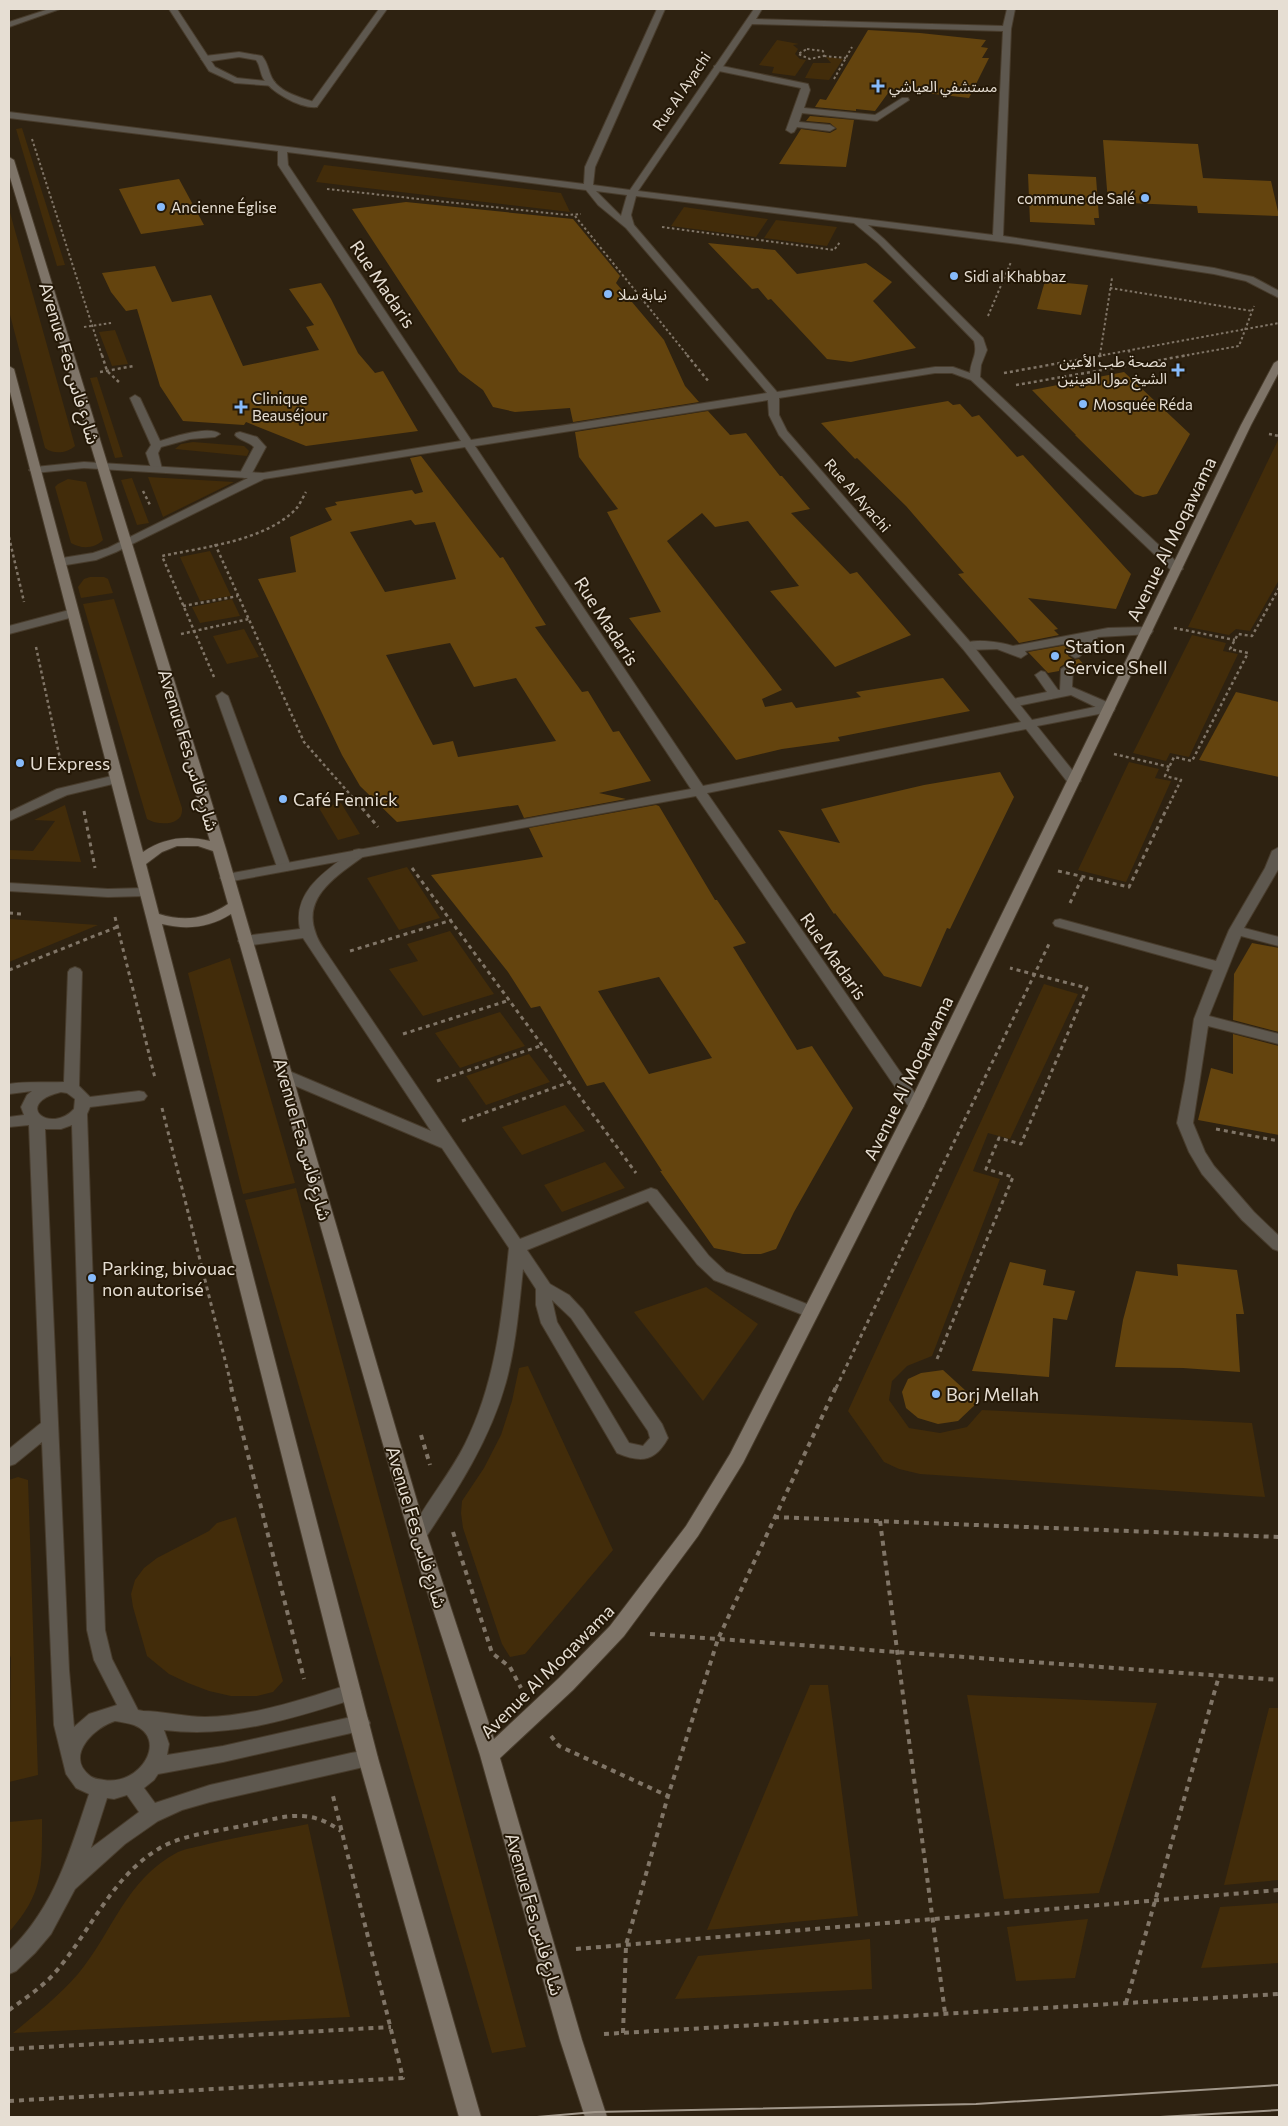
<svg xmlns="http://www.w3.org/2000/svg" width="1288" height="2126" viewBox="0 0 1288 2126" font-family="Commissioner,'Noto Sans Arabic',sans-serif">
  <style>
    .green { fill: #422c0a }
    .building { fill: #64440e; fill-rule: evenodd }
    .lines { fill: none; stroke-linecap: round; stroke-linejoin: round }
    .lane-casing { stroke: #483c2c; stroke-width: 2 }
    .street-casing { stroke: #483c2c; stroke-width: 2 }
    .secondary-casing { stroke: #483c2c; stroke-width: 2 }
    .path-far3 { stroke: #807567; stroke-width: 2; stroke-dasharray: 2.5 2.5; stroke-linecap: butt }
    .path-far2 { stroke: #807567; stroke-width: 2.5; stroke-dasharray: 3 3; stroke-linecap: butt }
    .path-far1 { stroke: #807567; stroke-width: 3; stroke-dasharray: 4 4; stroke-linecap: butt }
    .path { stroke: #807567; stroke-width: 4; stroke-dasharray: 5 5; stroke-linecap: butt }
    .lane { fill: #5e584f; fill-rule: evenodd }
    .street { fill: #5e584f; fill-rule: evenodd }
    .secondary { fill: #7e7468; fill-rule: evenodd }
    .tram { stroke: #a1978a; stroke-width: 2 }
    .poi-dot { fill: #87bbfb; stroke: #241807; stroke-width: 2 }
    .labels { text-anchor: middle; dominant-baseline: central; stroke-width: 4; stroke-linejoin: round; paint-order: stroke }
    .far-poi-label { font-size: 15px; fill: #e6ded3; stroke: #241807; text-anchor: start }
    .far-street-label { font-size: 15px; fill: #e6ded3; stroke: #241807 }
    .street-label { font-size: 18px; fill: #e6ded3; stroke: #241807 }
    .poi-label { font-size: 18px; fill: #e6ded3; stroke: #241807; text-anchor: start }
  </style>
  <rect width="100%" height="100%" fill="#2e2211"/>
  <g class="green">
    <path d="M777 40 799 44 793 45 798 49 795 54 800 59 806 60 795 76 772 73 774 67 759 65Z"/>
    <path d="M826 57 843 59 829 80 805 78 813 63H831Z"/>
    <path d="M22 128 65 265 57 266 16 129Z"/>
    <path d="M324 165 561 193 570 212 316 182Z"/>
    <path d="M684 207 768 219 756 237 671 226Z"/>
    <path d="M9 209 75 446C67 453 54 455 45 448L9 311Z"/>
    <path d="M776 220 837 227 827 246 764 238Z"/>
    <path d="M115 330 128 364 112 366 99 332Z"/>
    <path d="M97 377 123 457 115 458 90 378Z"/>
    <path d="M1279 438V580L1250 631 1236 629 1229 635 1188 627Z"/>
    <path d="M193 442 244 446 249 451 247 456 175 449 181 444Z"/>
    <path d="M148 477 234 482 163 517Z"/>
    <path d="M132 478 149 523 137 525 121 480Z"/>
    <path d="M68 479 86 482 103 540C94 549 81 549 71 543L55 487 58 484Z"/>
    <path d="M210 551 231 596 200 601 180 557Z"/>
    <path d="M90 577H104L108 579 113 593 81 598 78 587 84 579Z"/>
    <path d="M114 599 182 808C184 826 158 826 147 819L83 604Z"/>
    <path d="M232 599 240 616 200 623 192 607Z"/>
    <path d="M244 629 259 657 227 664 213 636Z"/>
    <path d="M1192 635 1226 643 1223 651 1238 654 1189 757 1170 753 1166 761 1133 753Z"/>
    <path d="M1129 762 1159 769 1155 778 1171 781 1126 882 1078 870Z"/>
    <path d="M341 803 360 834 338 840 319 808Z"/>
    <path d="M65 805 81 862 9 859V850L33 851 55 821 34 820Z"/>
    <path d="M407 867 440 918 399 930 367 878Z"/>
    <path d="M9 919 98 925 9 962Z"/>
    <path d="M450 931 494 994 423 1016 389 969 418 961 407 944Z"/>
    <path d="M230 958 295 1183 243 1194 188 973Z"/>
    <path d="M1044 984 1078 994 1010 1139 988 1133 973 1171 1000 1179 932 1356 907 1366 892 1381 889 1400 909 1428 940 1433 967 1427 982 1410 1252 1423 1265 1497 920 1474 899 1469 884 1462 848 1411Z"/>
    <path d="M500 1012 525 1046 460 1068 435 1033Z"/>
    <path d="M529 1054 550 1082 486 1105 466 1076Z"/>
    <path d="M565 1105 585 1131 522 1155 502 1127Z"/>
    <path d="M605 1162 625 1188 562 1212 544 1185Z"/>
    <path d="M296 1188 526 2047 492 2053 245 1200Z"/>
    <path d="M706 1287 758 1324 703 1401 634 1312Z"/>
    <path d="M528 1366 613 1550 525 1654 510 1657 502 1644 463 1528 461 1513 462 1501 484 1468 501 1435 512 1401 519 1368Z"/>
    <path d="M18 1477 28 1480 38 1775 9 1782 11 1658 9 1653V1480Z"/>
    <path d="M236 1517 283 1681 273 1692 257 1696H231L209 1691 188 1683 169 1674 147 1656 133 1607 131 1594 135 1580 144 1568 157 1558 209 1531 217 1523Z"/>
    <path d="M810 1685H828L858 1916 707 1930Z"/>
    <path d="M967 1695 1157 1703 1099 1893 1004 1899Z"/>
    <path d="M1269 1708H1279V1880L1224 1885Z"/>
    <path d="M42 1819C42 1869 44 1893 9 1932V1822Z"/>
    <path d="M308 1824 350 2017 13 2033C36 2014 59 1996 78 1974 113 1932 125 1880 178 1852 187 1848 198 1847 208 1844 241 1836 275 1831 308 1824Z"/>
    <path d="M1279 1903V1963L1201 1968 1220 1907Z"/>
    <path d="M1088 1919 1075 1978 1016 1981 1007 1927Z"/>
    <path d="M870 1939 872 1989 675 1999 698 1956Z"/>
  </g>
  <g class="building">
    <path d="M868 30 920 33 986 40 981 47 988 48 982 58H989L969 98 891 89 875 111 856 109V111L815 107 820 99 826 100Z"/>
    <path d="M810 116 854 120 846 167 779 164 801 129 830 133 837 129 830 123 806 121Z"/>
    <path d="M1103 140 1198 144 1203 178 1271 181 1279 216 1198 213 1197 206 1108 202Z"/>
    <path d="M1028 174 1096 177 1099 218H1094L1095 225 1030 222Z"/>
    <path d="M179 179 204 225 141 234 119 189Z"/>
    <path d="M406 202 573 219 620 276 616 283 664 340 685 386 699 402 573 422 570 408 515 412 493 407 483 390 459 372 352 209Z"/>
    <path d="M708 243 775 250 797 274 866 263 892 282 873 301 916 348 851 362 827 359 771 299 768 300 758 288 752 289Z"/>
    <path d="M155 266 172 302 211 295 243 366 319 350 306 327 314 325 289 289 321 283 331 299 358 353 375 373 383 371 418 431 306 446 246 422 244 425 183 421 160 386 137 309 126 311 111 292 102 273Z"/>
    <path d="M1045 281 1088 285 1081 315 1037 309Z"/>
    <path d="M1124 372 1190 434 1157 494 1143 497 1135 494 1075 435H1076L1032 390Z"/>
    <path d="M948 401 953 405 960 404 972 417 979 415 1017 457 1023 455 1131 574 1116 609 1028 598 1058 629 1054 630 1059 635 1019 643 958 574 964 573 906 506 857 458 855 459 821 423Z"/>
    <path d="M708 411 730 435 746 433 780 476H782L810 509 791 513 850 574 857 572 911 635 835 667 770 591 799 586 748 521 715 527 702 513 667 541 782 690 762 699 765 707 792 702 796 708 861 697 856 692 943 678 970 711 838 737 840 741 782 749 736 760 629 618 661 612 607 512 618 509 579 457 575 432Z"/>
    <path d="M421 456 500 558 503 557 546 625 535 627 582 692 588 691 613 732 619 731 651 781 599 793 626 799 524 818 518 805 397 822 360 786 342 755 258 579 296 572 290 537 332 520 325 508 337 505 335 502 412 490 415 494 423 492 410 458ZM411 520 415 525 435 522 456 579 385 592 350 532ZM450 643 474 687 516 678 556 741 458 757 453 741 433 745 386 655Z"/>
    <path d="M1067 645 1071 649 1068 656 1074 660 1079 659 1085 666 1074 668 1066 663 1060 667 1059 671 1048 673 1028 652Z"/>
    <path d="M1236 692 1279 702V777L1199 760Z"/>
    <path d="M1000 772 1014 797 950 929 947 928 921 987 884 976 835 913 834 914 778 830 840 843 821 809 924 785Z"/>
    <path d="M656 805 659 806 715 900H717L746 943 733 947 797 1050 812 1046 853 1108 794 1212 776 1249 761 1254H743L714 1248 660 1171H662L604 1082 587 1086 540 1006 531 1008 508 972 431 875 543 857 529 828ZM659 977 712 1058 649 1074 598 991Z"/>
    <path d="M1252 943 1279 948V1032L1233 1020 1234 974Z"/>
    <path d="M1233 1034 1279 1046V1135L1198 1120 1211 1068 1233 1074Z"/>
    <path d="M1010 1262 1046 1270 1043 1285 1075 1291 1067 1320 1053 1318 1049 1377 972 1371Z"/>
    <path d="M1177 1264 1237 1270 1244 1314H1236L1240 1372 1183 1368 1115 1367 1123 1320 1136 1271 1178 1276Z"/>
    <path d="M943 1370 978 1402 958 1421 938 1424 918 1418 906 1408 902 1392 908 1379 921 1373Z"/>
  </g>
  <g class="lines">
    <defs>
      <g id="lane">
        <path d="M239 52 262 56C268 63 268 70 272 78 280 93 302 98 317 103V107C301 109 270 92 263 78 260 72 260 65 256 60L239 57 205 62 201 59 205 56Z"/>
        <path d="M717 65 808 84 810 90 804 108 875 115 902 98H908L909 100 877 121 802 113 799 122 830 125 835 128 830 131 797 127 794 132 791 133 786 130 801 88 714 70V66Z"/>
        <path d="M135 395 140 398 160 441C173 437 210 425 220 434L215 437 190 439 161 447 158 453 162 469 156 472 152 471 146 453 151 445 130 398Z"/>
        <path d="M240 432 257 437 266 447 251 475 245 478 239 475 254 447C248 441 240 441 235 435L236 433Z"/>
        <path d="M73 609 77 610 79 613 77 616 9 634V626Z"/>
        <path d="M1147 627 1153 631 1151 634 1098 637 1079 657 1075 658 1069 654 1081 641 1025 651 1027 654 1021 658 997 649 967 650 961 646C969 637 1002 642 1013 646L1108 628Z"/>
        <path d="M1067 665 1073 669 1072 687 1114 705 1115 708 1114 711H1104L1071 695 1012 707 1006 703 1008 700 1047 692 1035 675 1041 671 1045 672 1058 690H1060L1061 669Z"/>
        <path d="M222 692 228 696 291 867 289 870 284 871 277 867 216 696Z"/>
        <path d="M116 775 121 776 123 779 121 782 67 795 9 821V812L57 789Z"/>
        <path d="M359 849 364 850 366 853 364 856C338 875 301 897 316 934 319 943 325 950 330 958L520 1239 651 1188 657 1190 709 1256 726 1272 817 1308 819 1312 817 1316 811 1318 714 1280 697 1264 648 1201 527 1250 550 1284 569 1295 583 1310 662 1424 668 1438C655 1462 641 1463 617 1453L541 1323 536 1305V1289L523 1269C519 1307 516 1345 506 1382 490 1440 457 1491 424 1540L418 1542 412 1540 409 1535C425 1503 449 1476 465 1444 496 1382 502 1316 509 1248L442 1148 279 1079 276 1075 279 1071H289L431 1131 303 938 245 946 240 944 238 941 240 938 245 936 300 929C292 891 327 870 354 850ZM552 1300 571 1318 648 1431 650 1438 643 1446 629 1443 557 1322Z"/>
        <path d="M75 967 80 969 82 972 79 1086 90 1097 139 1091 144 1092 147 1096 144 1100 139 1101 90 1107 87 1114 105 1630 112 1659 138 1710 143 1711C163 1711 184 1717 205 1717 255 1716 303 1699 351 1684L358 1686 361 1692 358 1698 351 1700C287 1720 232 1738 164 1730L169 1744 167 1755 223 1746 360 1715 367 1717 370 1723 367 1729 360 1731 223 1762 158 1774 154 1780 144 1788 155 1803 210 1785 351 1753 368 1750 375 1752 378 1758 375 1764 368 1766 210 1802 182 1810 158 1821 125 1844 75 1889 51 1934 35 1953 16 1971 9 1974V1951C54 1908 70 1851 89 1794L76 1788 66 1774 54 1725 42 1442 15 1464 9 1466V1449L41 1423 29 1125 9 1127V1117L24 1115 21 1107 27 1095 32 1091 9 1094V1084C28 1081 45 1083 64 1082L68 972 70 969ZM61 1092 67 1093 75 1099 74 1109C50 1135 12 1104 61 1092ZM72 1125 87 1630 94 1660 117 1705 89 1714 74 1727 69 1670 45 1129H61ZM115 1721C121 1722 128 1723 134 1725 169 1739 140 1786 104 1780 98 1779 93 1779 89 1775 65 1755 95 1727 115 1721ZM127 1795 139 1812 91 1848 107 1798 114 1799Z"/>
      </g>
      <g id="street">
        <path d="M49 9H60L9 27V22Z"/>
        <path d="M169 9H177L215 67 237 78 275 82V86L235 83 209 71Z"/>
        <path d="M379 9H387L317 107H311V103Z"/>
        <path d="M657 9H665L595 167 593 185 630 190 754 9H762L756 19 1003 26 1007 9H1015L1011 29 1003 236 1214 268 1253 277 1279 291V298L1246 281 1214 274 1018 244 868 225 884 239 983 338 987 350 981 365 980 377 1181 566 1183 569 1177 573 1173 572 971 380 952 373H935L779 398V415L787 431 971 643 1032 720 1109 704 1115 708 1109 712 1037 726 1081 781 1074 785 1069 784 1026 729 707 793 921 1102 924 1106 921 1110 916 1111 911 1110 696 796 227 882 222 881 220 878 222 875 227 874 691 789 465 447 264 479 116 552 96 560 60 566 56 565 54 562 56 559 93 553 108 548 248 478 84 468 35 473 29 470 35 467 84 462 263 473 461 441 278 165V151L9 118V112L584 184 585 167ZM752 24 1003 31 993 235 638 191ZM287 152 586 190 598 205 626 228 767 393 471 440 288 165ZM596 191 627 195 621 216ZM636 196 854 223 878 243 974 341C978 355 971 359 970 373L953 367H935L777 392 634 225 631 215ZM768 400 769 415 779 435 963 649 1021 722 703 786 475 446Z"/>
        <path d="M1279 847V868L1244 928 1279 937V946L1241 936 1209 1016 1279 1034V1044L1208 1026 1193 1123 1205 1152 1214 1166 1254 1212 1279 1236V1251L1273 1249 1242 1220 1202 1174 1189 1152 1177 1123 1185 1081 1194 1019 1213 970 1055 926 1053 923 1055 920 1060 919 1216 961 1229 930 1265 868 1272 851Z"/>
        <path d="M9 883 108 889 146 888 151 889 153 892 151 895 146 896 108 897 9 891Z"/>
      </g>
      <path id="secondary" d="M9 157 14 160 226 849 427 1535 494 1739 559 1678 610 1626 686 1526 730 1454 908 1106 1241 425 1274 363 1279 360V372L1251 425 924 1106 743 1463 698 1536 624 1636 573 1690 500 1758 582 2040 607 2117H585L560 2040 480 1755 409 1535 231 914C209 928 186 930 162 924L378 1758 481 2117H459L358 1758 146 917 9 388V366L14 369 143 852C164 838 185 835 210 841L9 174ZM177 846H198L213 851 228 904C205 919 185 922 159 914L146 864 162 852Z"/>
    </defs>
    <use href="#lane" class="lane-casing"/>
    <use href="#street" class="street-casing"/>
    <use href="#secondary" class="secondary-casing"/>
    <g class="path-far3">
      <path d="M807 49 823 51 824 56 810 59 798 54Z"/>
      <path d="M824 56 846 58"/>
      <path d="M834 79 852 47"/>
      <path d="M32 139 102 356"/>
      <path d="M327 189 567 215 581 214"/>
      <path d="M575 216 688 356"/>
      <path d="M662 227 834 250 840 242"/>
      <path d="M1110 288 1252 311"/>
      <path d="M988 316 1011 262"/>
      <path d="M84 327 111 323"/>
      <path d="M1129 350 1130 356"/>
      <path d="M1100 355 1112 278"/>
      <path d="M1098 356 1279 323"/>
      <path d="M1182 356 1239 346 1254 306"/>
    </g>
    <g class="path-far2">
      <path d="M102 355 107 371 120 383"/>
      <path d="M687 355 709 382"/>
      <path d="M1130 355 1132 364"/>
      <path d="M100 372 134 366"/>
      <path d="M1004 373 1105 355"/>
      <path d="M1016 385 1189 355"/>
      <path d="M1269 434 1279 436"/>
      <path d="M143 491 150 505"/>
      <path d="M9 537 24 602"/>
      <path d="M215 544 304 742 363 809"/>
      <path d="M183 606 238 596"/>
      <path d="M1174 628 1235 640"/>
      <path d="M181 634 249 619"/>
      <path d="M36 647 62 768"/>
      <path d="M214 677 162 556C204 547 265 541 296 509 300 504 303 497 306 492"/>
      <path d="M1114 754 1170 767"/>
      <path d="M1167 809 1181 780 1165 776 1174 757 1192 761 1248 653 1230 649 1238 634 1252 636 1279 588"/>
    </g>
    <g class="path-far1">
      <path d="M362 808 378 827"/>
      <path d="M84 811 95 868"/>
      <path d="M412 868 636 1173"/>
      <path d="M1058 871 1129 887 1167 808"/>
      <path d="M1070 903 1083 876"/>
      <path d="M9 913 21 914"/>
      <path d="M115 917 155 1078"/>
      <path d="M350 951 452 920"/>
      <path d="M9 970 117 927"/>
      <path d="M403 1034 510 1000"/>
      <path d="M437 1081 543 1045"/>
      <path d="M162 1108 232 1388"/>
      <path d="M462 1121 570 1082"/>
      <path d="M1216 1129 1279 1141"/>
      <path d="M937 1359 1013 1177 986 1169 999 1138 1021 1144 1087 988 1010 968"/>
      <path d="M836 1388 1049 944"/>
    </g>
    <g class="path">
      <path d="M231 1387 304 1679"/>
      <path d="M421 1435 430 1465"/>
      <path d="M774 1517 1279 1537"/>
      <path d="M880 1521 945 2013"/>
      <path d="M453 1532 492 1653 510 1667 521 1688"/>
      <path d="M650 1634 1279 1680"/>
      <path d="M551 1736 559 1746 668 1796"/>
      <path d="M576 1949 1279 1890"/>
      <path d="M1126 2003 1219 1676"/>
      <path d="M9 2010C23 2000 38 1990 51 1977 89 1936 110 1877 160 1848 186 1833 222 1831 251 1824 287 1816 309 1808 341 1831"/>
      <path d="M623 2033 626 1945 668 1796 718 1639 836 1387"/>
      <path d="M604 2034 1279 1994"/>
      <path d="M9 2049 391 2027"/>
      <path d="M9 2101 403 2078 332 1792"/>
    </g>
    <use href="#lane" class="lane"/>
    <use href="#street" class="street"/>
    <use href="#secondary" class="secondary"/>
    <g class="tram">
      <path d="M537 2117 595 2112 976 2104 1279 2085"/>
      <path d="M1160 2117 1279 2110"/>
    </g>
  </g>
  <g class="poi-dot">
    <path d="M875.5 78.5h5v5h5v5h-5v5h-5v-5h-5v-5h5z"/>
    <circle cx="1145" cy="198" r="5"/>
    <circle cx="161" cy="207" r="5"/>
    <circle cx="954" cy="276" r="5"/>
    <circle cx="608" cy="294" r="5"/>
    <path d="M1175.5 362.5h5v5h5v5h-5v5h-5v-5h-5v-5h5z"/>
    <circle cx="1083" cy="404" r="5"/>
    <path d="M238.5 399.5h5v5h5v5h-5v5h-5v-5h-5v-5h5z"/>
    <circle cx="1055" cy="656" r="5"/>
    <circle cx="20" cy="763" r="5"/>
    <circle cx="283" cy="799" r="5"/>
    <circle cx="92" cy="1278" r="5"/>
    <circle cx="936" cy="1394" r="5"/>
  </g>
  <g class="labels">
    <g class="far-poi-label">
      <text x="889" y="86">مستشفي العياشي</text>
      <text x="1135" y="198" text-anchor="end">commune de Salé</text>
      <text x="171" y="207">Ancienne Église</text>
      <text x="964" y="276">Sidi al Khabbaz</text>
      <text x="618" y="294">نيابة سلا</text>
      <text x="1167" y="361" text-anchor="end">مصحة طب الأعين<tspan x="1167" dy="17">الشيخ مول العينين</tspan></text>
      <text x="252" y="398">Clinique<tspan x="252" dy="17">Beauséjour</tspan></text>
      <text x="1093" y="404">Mosquée Réda</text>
    </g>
    <g class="far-street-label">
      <text transform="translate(681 91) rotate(-56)">Rue Al Ayachi</text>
      <text transform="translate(858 495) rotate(49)">Rue Al Ayachi</text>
    </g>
    <g class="street-label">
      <text transform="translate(383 284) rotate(56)">Rue Madaris</text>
      <text transform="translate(70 363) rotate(73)">Avenue Fes شارع فاس</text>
      <text transform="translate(1171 539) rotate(-64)">Avenue Al Moqawama</text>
      <text transform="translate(607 621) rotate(57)">Rue Madaris</text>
      <text transform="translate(189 750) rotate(73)">Avenue Fes شارع فاس</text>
      <text transform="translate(834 956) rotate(55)">Rue Madaris</text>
      <text transform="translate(908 1078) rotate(-64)">Avenue Al Moqawama</text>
      <text transform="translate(303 1139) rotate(74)">Avenue Fes شارع فاس</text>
      <text transform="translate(417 1527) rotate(73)">Avenue Fes شارع فاس</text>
      <text transform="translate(547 1671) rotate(-45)">Avenue Al Moqawama</text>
      <text transform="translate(535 1914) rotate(74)">Avenue Fes شارع فاس</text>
    </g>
    <g class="poi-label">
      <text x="1065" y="646">Station<tspan x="1065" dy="21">Service Shell</tspan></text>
      <text x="30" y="763">U Express</text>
      <text x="293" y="799">Café Fennick</text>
      <text x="102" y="1268">Parking, bivouac<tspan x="102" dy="21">non autorisé</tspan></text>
      <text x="946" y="1394">Borj Mellah</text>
    </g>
  </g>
  <rect width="1288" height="2126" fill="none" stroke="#e6ded3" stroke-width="20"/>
</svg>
